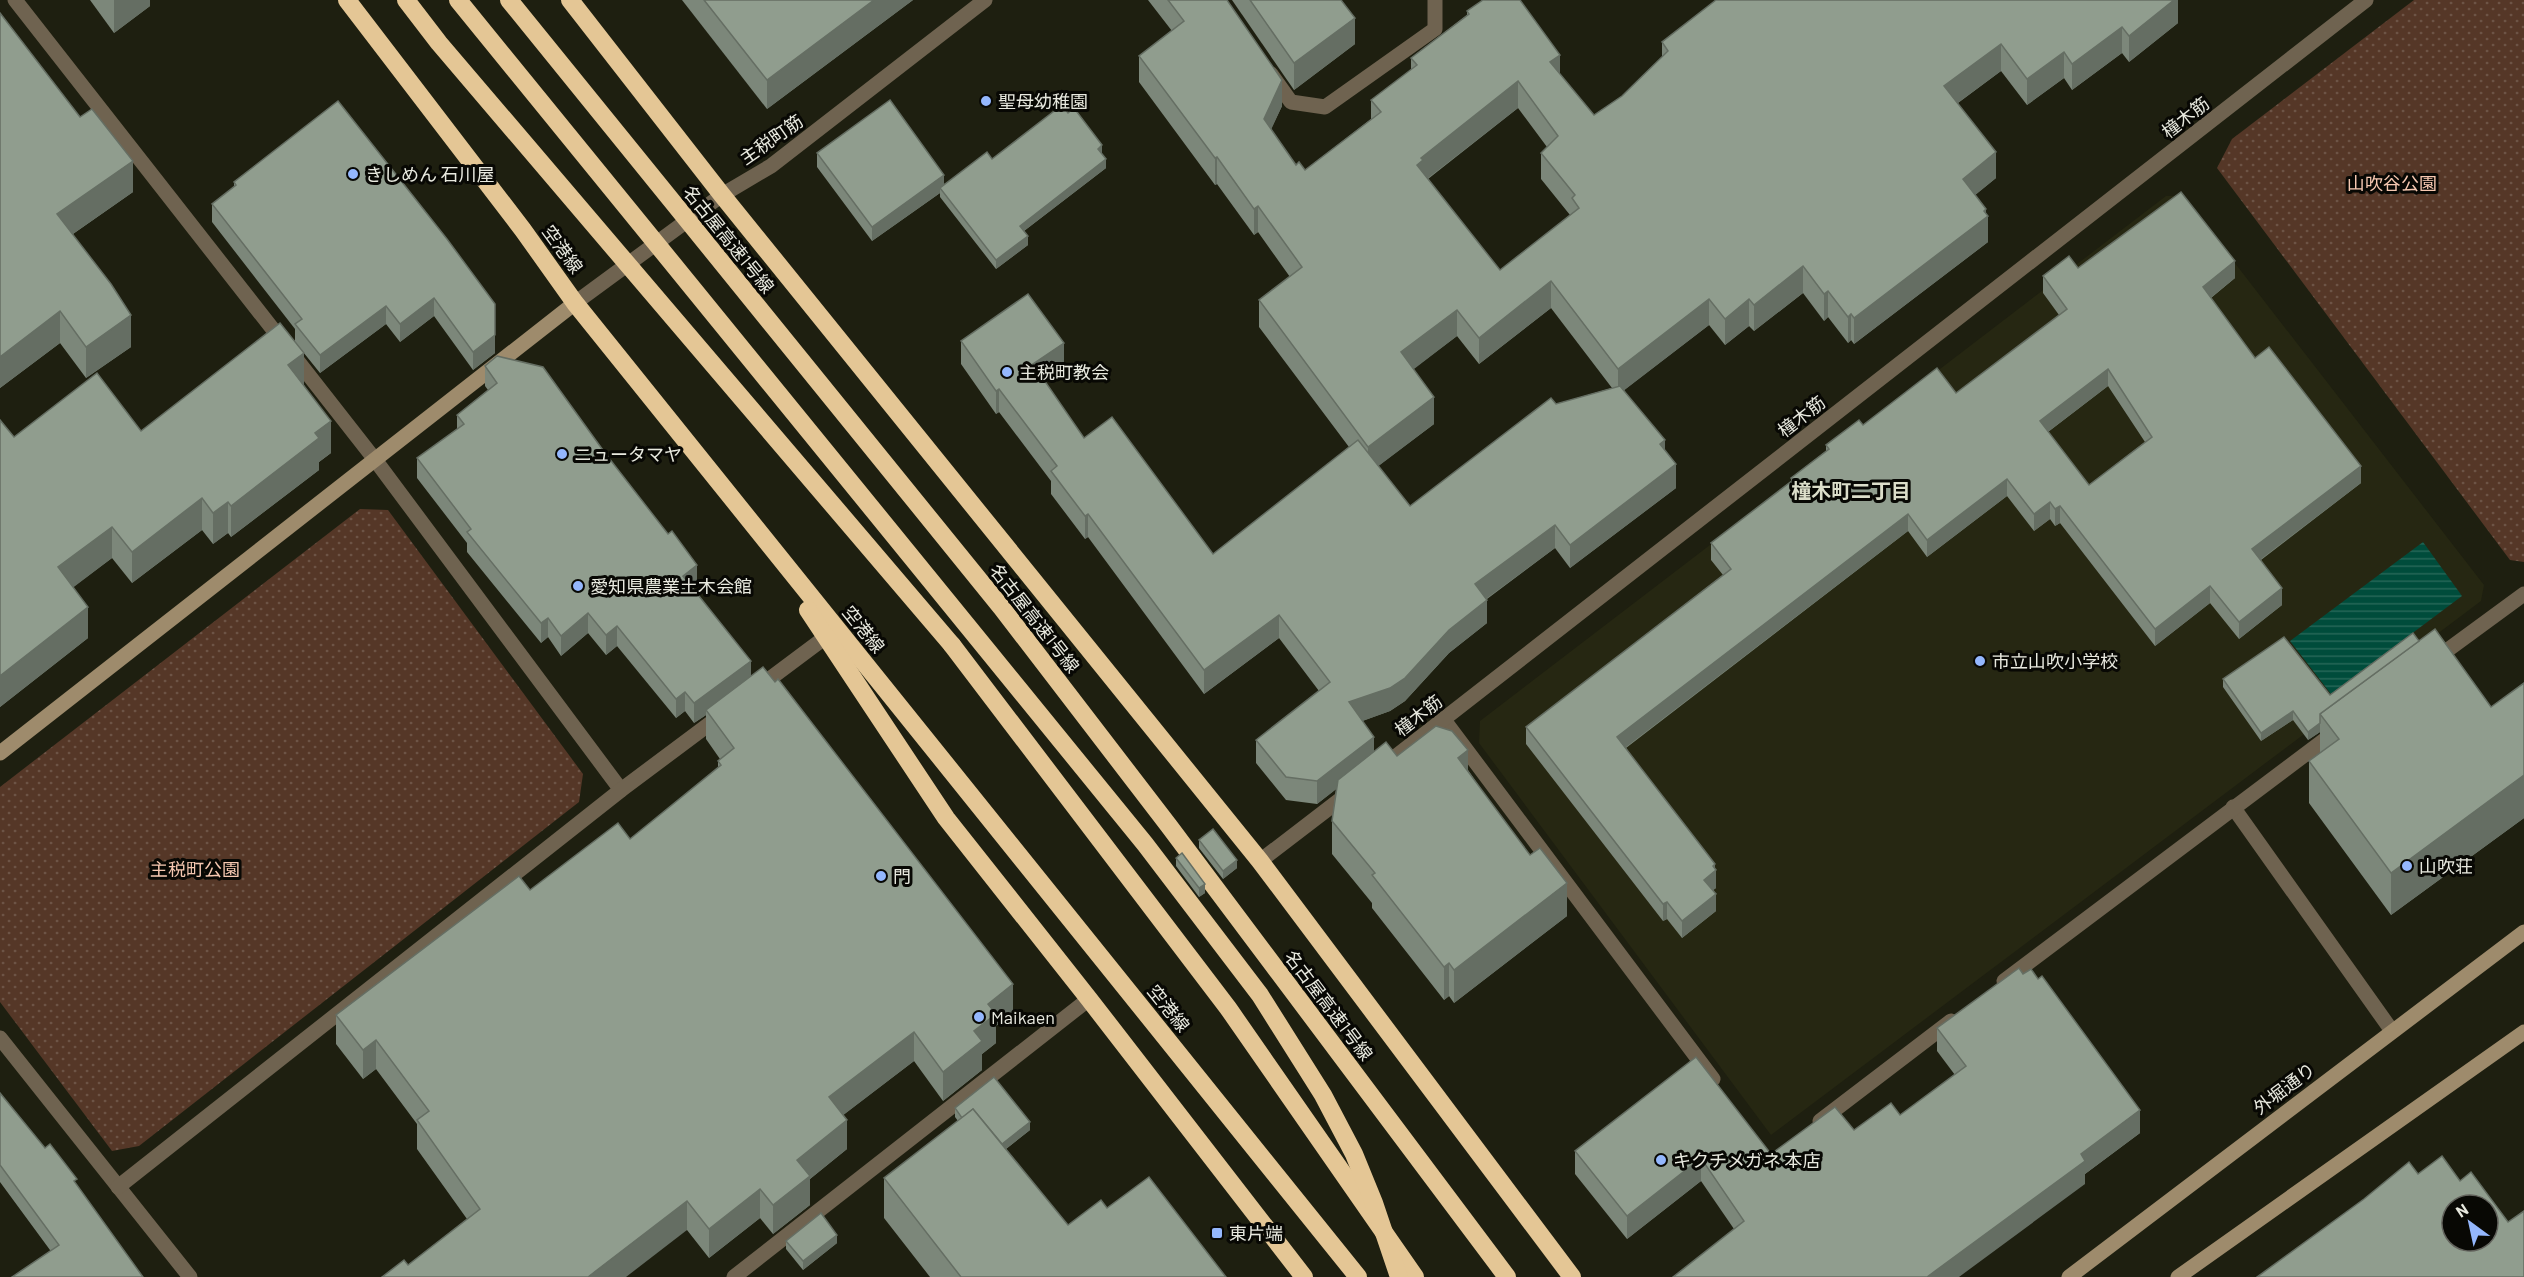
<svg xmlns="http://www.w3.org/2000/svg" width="2524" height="1277" viewBox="0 0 2524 1277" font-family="Barlow,'Noto Sans JP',sans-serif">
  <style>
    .built { fill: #262712 }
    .green { fill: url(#green-dots) }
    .water { fill: url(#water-rules) }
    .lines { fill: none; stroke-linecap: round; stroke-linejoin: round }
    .street { stroke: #6f6350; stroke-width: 15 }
    .secondary { stroke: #9e8b6c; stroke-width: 15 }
    .highway { stroke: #e4c695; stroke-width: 18 }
    .highway-bridge { stroke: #e4c695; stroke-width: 18 }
    .wall { fill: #7c877a; fill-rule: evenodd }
    .shaded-wall { fill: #656e63 }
    .building { fill: #909d8e; stroke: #656e63; stroke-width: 1.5; fill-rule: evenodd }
    .poi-dot { fill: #94b7fd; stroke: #080804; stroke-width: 2 }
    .labels { text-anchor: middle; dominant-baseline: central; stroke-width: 6; stroke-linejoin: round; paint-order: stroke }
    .poi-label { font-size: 18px; fill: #e8e9df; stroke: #080804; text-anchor: start }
    .street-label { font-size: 18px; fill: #e8e9df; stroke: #080804 }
    .park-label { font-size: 18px; fill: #f6c8b1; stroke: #080804 }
    .neighbourhood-label { font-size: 20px; font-weight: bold; fill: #dcdeca; stroke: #080804 }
  </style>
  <defs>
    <pattern id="green-dots" width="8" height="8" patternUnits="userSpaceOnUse" patternTransform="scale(1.5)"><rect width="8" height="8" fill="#553727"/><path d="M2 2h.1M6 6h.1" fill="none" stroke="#6d5446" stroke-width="1.8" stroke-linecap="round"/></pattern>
    <pattern id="water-rules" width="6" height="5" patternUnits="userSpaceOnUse" patternTransform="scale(1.5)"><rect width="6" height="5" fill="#004c3b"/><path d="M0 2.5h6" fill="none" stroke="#256657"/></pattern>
  </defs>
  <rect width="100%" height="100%" fill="#1e1f10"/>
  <path class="built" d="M2166 196H2183L2484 585 2481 601 1771 1135 1479 743 1480 721Z"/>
  <g class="green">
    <path d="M2414 0H2524V562L2510 560 2217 168 2232 139Z"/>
    <path d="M360 509 388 510 583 774 579 802 139 1146 112 1151 0 1002V787Z"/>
  </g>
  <path class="water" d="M2423 542 2462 596 2331 694 2290 641Z"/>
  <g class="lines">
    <g class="street">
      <path d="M15 0 376 461 621 790"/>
      <path d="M1271 74 1291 102 1325 107 1435 29V0"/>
      <path d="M575 303 722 195 771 166 985 0"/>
      <path d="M2434 660 2524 594"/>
      <path d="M756 689 827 636"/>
      <path d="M1444 720 1713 1079"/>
      <path d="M1381 768 2366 0"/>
      <path d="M2233 807 2392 1031"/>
      <path d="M1260 861 1350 792"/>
      <path d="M2004 981 2335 732"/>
      <path d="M0 1038 190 1277"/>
      <path d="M1820 1121 1951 1021"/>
      <path d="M118 1187 621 790 720 716"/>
      <path d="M734 1277 1089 999"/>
    </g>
    <g class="secondary">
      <path d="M0 753 575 303"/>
      <path d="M2069 1277 2524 932"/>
      <path d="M2178 1277 2524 1032"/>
    </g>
    <g class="highway">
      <path d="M347 0 523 230 575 303 1358 1277"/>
      <path d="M570 0 722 195 1260 861 1572 1277"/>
      <path d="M808 610 946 818 1089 999 1304 1277"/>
      <path d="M952 645 1228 1008 1415 1277"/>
    </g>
    <g class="highway-bridge">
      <path d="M406 0 439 43 952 645"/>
      <path d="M458 0 1145 844 1260 995 1323 1095 1354 1154 1374 1203 1399 1277"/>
      <path d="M509 0 1001 607 1169 826 1507 1277"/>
    </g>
  </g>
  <g class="wall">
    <path d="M90 0H150V6L114 33Z"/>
    <path d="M682 0H913L767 109Z"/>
    <path d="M1148 0H1227L1282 106 1271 129 1296 165 1305 170 1371 119V100L1411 70V58L1467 15V11L1560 74 1594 115 1622 96 1662 57V42L2178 0V23L2129 62 2122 53 2072 90 2064 78 2027 105 2001 71 1958 103 1996 178 1975 195 1986 214 1988 242 1854 344 1851 340 1848 343 1828 317 1824 321 1803 293 1754 331 1749 326 1725 345 1709 325 1624 390 1665 451 1676 488 1570 568 1555 548 1487 599V623L1449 653 1405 701 1390 711 1362 721 1374 751 1468 770 1567 916 1454 1003 1449 996 1444 1000 1372 908V903L1332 854V821L1336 789 1317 804 1286 800 1256 763V740L1319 691 1279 638 1204 694 1088 537 1085 539 1051 494V481L999 412 996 414 961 364V341L1064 366 1044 380 1084 438 1213 554 1349 447 1259 327V300L1290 277 1258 232 1254 235 1217 184 1215 185 1139 82V56L1172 31ZM1518 108 1547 147 1541 153V179L1570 215 1500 270 1428 179ZM1551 308 1612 388 1556 404 1410 506 1378 466 1434 424 1413 369 1457 336 1479 364Z"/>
    <path d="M1232 0H1341L1355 44 1294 90Z"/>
    <path d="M0 13 133 192 73 234 131 347 86 378 60 343 0 388Z"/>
    <path d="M338 101 495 353 473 370 434 316 400 342 386 324 320 373 295 342V329L212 222V204L234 187V182Z"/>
    <path d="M817 153 944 184 992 159 1102 153V154L1106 168 1024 231 1028 245 996 269 940 197V193L872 241 817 167Z"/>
    <path d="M2078 268 2235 278 2211 298 2255 358 2361 483 2261 560 2282 605 2239 639 2210 603 2155 646 2060 523 2055 526 2050 519 2034 531 2007 496 1927 557 1908 531 1626 748 1715 869 1716 888 1713 890 1716 911 1682 938 1667 919 1663 921 1526 744V727L1723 575 1711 560V543L1791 482V478L1826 451V445L1863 425 1956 393 2059 315 2043 293V276ZM2108 386 2145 442 2089 485 2048 432Z"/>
    <path d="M485 366 697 585 692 588 751 676 1013 1013 996 1026V1043L982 1054V1070L943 1101 914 1061 843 1115 847 1149 810 1179V1205L773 1234 760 1218 709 1258 687 1230 408 1265 467 1219 417 1149V1124L376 1069 363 1079 336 1044V1015L530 890 630 839 718 768V761L720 759 706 739V715L694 723 685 711 676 718 617 646 606 655 588 633 561 656 548 637 541 643 467 552V543L417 478V458L457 429V415L488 390 485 386Z"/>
    <path d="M304 385 331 453 319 462V470L231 537 228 533 213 544 202 530 132 583 112 558 73 587 88 638 0 707V420L14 437 141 431Z"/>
    <path d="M2419 641 2491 707 2524 683V818L2391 915 2309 803V761L2320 753V732L2308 740 2293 720 2261 741 2223 687V679L2330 695Z"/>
    <path d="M1199 840 1237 868 1223 879 1199 848Z"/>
    <path d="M1176 858 1205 893 1199 897 1176 866Z"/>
    <path d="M1937 1028 2140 1133 2085 1174V1184L1734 1229 1701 1181 1627 1239 1575 1174V1151L1771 1154 1854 1130 1900 1115 1955 1075 1937 1051Z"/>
    <path d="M0 1093 45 1148 77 1185 143 1277 50 1250 0 1182Z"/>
    <path d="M955 1108 1030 1130 1006 1149 1068 1225 1107 1208 1226 1277H930L884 1218V1178L958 1121 955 1117Z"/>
    <path d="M786 1241 837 1243 803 1270 786 1249Z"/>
  </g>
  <g class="shaded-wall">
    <path d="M114 0H150V6L114 33Z"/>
    <path d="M874 0H913L767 109V80Z"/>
    <path d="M2174 0H2178V23L2129 62V36Z"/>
    <path d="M1355 18V44L1294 90V63Z"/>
    <path d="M2122 27V53L2072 90V64Z"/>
    <path d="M2001 44V71L1944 113V86Z"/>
    <path d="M2064 52V78L2027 105V79Z"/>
    <path d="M1560 55V81L1550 62Z"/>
    <path d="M1282 80V106L1264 145V119Z"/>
    <path d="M1518 81V108L1423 182 1417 165 1421 158Z"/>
    <path d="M1102 145V153L1098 157V149Z"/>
    <path d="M1996 152V178L1963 205V179Z"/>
    <path d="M1217 157V184L1215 185V158Z"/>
    <path d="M1106 159V168L1020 234V226Z"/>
    <path d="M133 161V192L57 245V214Z"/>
    <path d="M944 175V189L940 188V193L872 241V227Z"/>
    <path d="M1258 206V232L1254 235V209Z"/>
    <path d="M1986 209V217L1988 216V242L1854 344V318Z"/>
    <path d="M1028 236V245L996 269V260Z"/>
    <path d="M2235 261V278L2203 304V287Z"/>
    <path d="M1803 266V293L1754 331V305Z"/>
    <path d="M1551 281V308L1479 364V338Z"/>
    <path d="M1828 291V317L1824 321V294Z"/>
    <path d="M434 298V316L400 342V324Z"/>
    <path d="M1709 299V325L1618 395V369Z"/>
    <path d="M1749 299V326L1725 345V319Z"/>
    <path d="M386 306V324L320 373V355Z"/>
    <path d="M1457 310V336L1401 379V352Z"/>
    <path d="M60 311V343L0 388V357Z"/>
    <path d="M1851 314V340L1848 343V317Z"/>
    <path d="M131 315V347L86 378V347Z"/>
    <path d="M495 335V353L473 370V352Z"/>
    <path d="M1064 343V366L1033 387V364Z"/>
    <path d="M304 353V385L288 397V365Z"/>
    <path d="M2108 369V386L2040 438V421Z"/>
    <path d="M999 389V412L996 414V391Z"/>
    <path d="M1434 397V424L1368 474V447Z"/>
    <path d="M331 421V453L319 462V470L231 537V506L315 433Z"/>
    <path d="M1665 440V463L1660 444Z"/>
    <path d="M1676 464V488L1570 568V545Z"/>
    <path d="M2361 466V483L2252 566V549Z"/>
    <path d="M2007 479V496L1927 557V540Z"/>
    <path d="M202 498V530L132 583V552Z"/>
    <path d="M228 502V533L213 544V513Z"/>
    <path d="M2050 502V519L2034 531V514Z"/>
    <path d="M2060 506V523L2055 526V509Z"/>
    <path d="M1088 514V537L1085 539V516Z"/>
    <path d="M1908 514V531L1617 754V737Z"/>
    <path d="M1555 525V548L1475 607V584Z"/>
    <path d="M112 527V558L58 599V567Z"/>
    <path d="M697 565V585L683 596V576Z"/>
    <path d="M2210 586V603L2155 646V629Z"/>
    <path d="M2282 588V605L2239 639V622Z"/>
    <path d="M1487 600V623L1449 653 1405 701 1390 711 1349 726V702L1449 630Z"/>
    <path d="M88 607V638L0 707V676Z"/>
    <path d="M588 613V633L561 656V636Z"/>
    <path d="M1279 615V638L1204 694V670Z"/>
    <path d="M548 618V637L541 643V623Z"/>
    <path d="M617 626V646L606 655V635Z"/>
    <path d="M751 661V681L706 710V715L694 723V703Z"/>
    <path d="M685 692V711L676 718V699Z"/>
    <path d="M2293 711V720L2261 741V733Z"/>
    <path d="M2320 723V732L2308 740V732Z"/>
    <path d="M1374 737V760L1317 804V781Z"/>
    <path d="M1468 750V784L1458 758Z"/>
    <path d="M2524 775V818L2391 915V873Z"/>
    <path d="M1237 860V868L1223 879V871Z"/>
    <path d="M1715 864V871L1716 870V888L1704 897V880L1713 866Z"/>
    <path d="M1567 883V916L1454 1003V970Z"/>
    <path d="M1205 884V893L1199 897V888Z"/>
    <path d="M1716 894V911L1682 938V921Z"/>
    <path d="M1667 902V919L1663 921V904Z"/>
    <path d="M1449 963V996L1444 1000V967Z"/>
    <path d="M1013 984V1013L996 1026V1043L982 1054V1070L943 1101V1072L974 1031 988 1004Z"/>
    <path d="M914 1032V1061L829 1126V1097Z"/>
    <path d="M376 1040V1069L363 1079V1050Z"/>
    <path d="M2140 1110V1133L2085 1174V1184L1959 1277H1927L2081 1154Z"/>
    <path d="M847 1120V1149L810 1179V1205L773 1234V1205L797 1160Z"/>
    <path d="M1030 1122V1130L988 1163V1154Z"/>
    <path d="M1701 1158V1181L1627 1239V1216Z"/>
    <path d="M760 1189V1218L709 1258V1229Z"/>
    <path d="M687 1201V1230L626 1277H588Z"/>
    <path d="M837 1235V1243L803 1270V1261Z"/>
  </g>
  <g class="building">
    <path d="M704 0H874L767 80Z"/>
    <path d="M1168 0H1227L1282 80 1264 119 1296 165 1299 162 1305 170 1381 112 1371 100 1417 65 1411 58 1469 14 1467 11 1483 0H1520L1560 55 1550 62 1594 115 1622 96 1668 51 1662 42 1716 0H2174L2129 36 2122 27 2072 64 2064 52 2027 79 2001 44 1944 86 1996 152 1963 179 1986 209 1984 211 1988 216 1854 318 1851 314 1848 317 1828 291 1824 294 1803 266 1754 305 1749 299 1725 319 1709 299 1618 369 1551 281 1479 338 1457 310 1401 352 1434 397 1368 447 1259 300 1302 267 1258 206 1254 209 1217 157 1215 158 1139 56 1184 21ZM1518 81 1558 136 1541 153 1575 195 1572 198 1579 208 1500 270 1417 165 1423 160 1421 158Z"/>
    <path d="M1250 0H1341L1355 18 1294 63Z"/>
    <path d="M0 13 80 117 92 109 133 161 57 214 111 284 131 315 86 347 60 311 0 357Z"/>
    <path d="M890 100 944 175 872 227 817 153Z"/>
    <path d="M338 101 447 239 495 304V335L473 352 434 298 400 324 386 306 320 355 295 324 302 319 212 204 236 185 234 182Z"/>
    <path d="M1062 105 1068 113 1074 108 1102 145 1098 149 1106 159 1020 226 1028 236 996 260 940 188 987 152 992 159Z"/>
    <path d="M2181 192 2235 261 2203 287 2255 358 2269 347 2361 466 2252 549 2282 588 2239 622 2210 586 2155 629 2060 506 2055 509 2050 502 2034 514 2007 479 1927 540 1908 514 1617 737 1715 864 1713 866 1716 870 1704 880 1716 894 1682 921 1667 902 1663 904 1526 727 1731 569 1711 543 1793 480 1791 478 1829 449 1826 445 1859 420 1863 425 1937 368 1956 393 2067 309 2043 276 2069 256 2078 268ZM2108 369 2152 437 2089 485 2040 421Z"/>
    <path d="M1028 294 1064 343 1033 364 1084 438 1112 417 1213 554 1358 440 1410 506 1551 398 1556 404 1620 386 1665 440 1660 444 1676 464 1570 545 1555 525 1475 584 1487 600 1449 630 1405 678 1390 688 1349 702 1374 737 1317 781 1286 777 1256 740 1330 682 1279 615 1204 670 1088 514 1085 516 1051 471 1057 466 999 389 996 391 961 341Z"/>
    <path d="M280 323 304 353 288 365 331 421 315 433 319 438 231 506 228 502 213 513 202 498 132 552 112 527 58 567 88 607 0 676V420L14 437 97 373 141 431Z"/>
    <path d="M497 356 543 367 605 453 668 534 672 531 697 565 683 576 751 661 694 703 685 692 676 699 617 626 606 635 588 613 561 636 548 618 541 623 467 532 471 529 417 458 464 424 457 415 497 383 485 366Z"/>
    <path d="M2435 629 2491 707 2524 683V775L2391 873 2309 761 2339 739 2320 714Z"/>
    <path d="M2413 633 2419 641 2320 714V723L2308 732 2293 711 2261 733 2223 679 2284 637 2330 695Z"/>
    <path d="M763 667 775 682 778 679 1013 984 988 1004 996 1014 974 1031 982 1041 943 1072 914 1032 829 1097 847 1120 797 1160 810 1176 773 1205 760 1189 709 1229 687 1201 588 1277H382L404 1260 408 1265 480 1209 417 1120 429 1111 376 1040 363 1050 336 1015 519 876 530 890 618 823 630 839 721 765 718 761 734 748 706 710Z"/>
    <path d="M1436 726 1452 731 1468 750 1458 758 1530 855 1540 848 1567 883 1454 970 1449 963 1444 967 1372 875 1375 873 1332 821 1338 780 1386 742 1397 756Z"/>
    <path d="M1213 829 1237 860 1223 871 1199 840Z"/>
    <path d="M1182 853 1205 884 1199 888 1176 858Z"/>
    <path d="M2019 968 2023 974 2031 969 2038 979 2042 976 2140 1110 2081 1154 2085 1161 1927 1277H1673L1744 1221 1701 1158 1627 1216 1575 1151 1696 1057 1771 1154 1835 1107 1854 1130 1891 1103 1900 1115 1966 1066 1937 1028Z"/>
    <path d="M994 1077 1030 1122 1002 1144 973 1109 962 1118 955 1108Z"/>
    <path d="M0 1093 45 1148 50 1144 77 1179 74 1181 143 1277H12L59 1245 0 1165Z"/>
    <path d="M973 1109 1068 1225 1101 1200 1107 1208 1149 1177 1226 1277H961L884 1178Z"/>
    <path d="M2442 1156 2460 1181 2471 1172 2508 1222 2524 1211V1277H2257L2364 1199 2409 1162 2418 1174ZM2452 1205H2488V1241H2452Z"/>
    <path d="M821 1213 837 1235 803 1261 786 1241Z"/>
  </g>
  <g class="poi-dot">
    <circle cx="986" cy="101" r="6"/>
    <circle cx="353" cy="174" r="6"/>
    <circle cx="1007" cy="372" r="6"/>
    <circle cx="562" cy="454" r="6"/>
    <circle cx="578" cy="586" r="6"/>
    <circle cx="1980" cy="661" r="6"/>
    <circle cx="2407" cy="866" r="6"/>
    <circle cx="881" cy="876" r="6"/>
    <circle cx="979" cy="1017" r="6"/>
    <circle cx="1661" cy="1160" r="6"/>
    <rect x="1211" y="1227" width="12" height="12" rx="3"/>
  </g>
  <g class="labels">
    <g class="poi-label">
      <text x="998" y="101">聖母幼稚園</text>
      <text x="365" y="174">きしめん 石川屋</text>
      <text x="1019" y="372">主税町教会</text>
      <text x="574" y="454">ニュータマヤ</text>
      <text x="590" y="586">愛知県農業土木会館</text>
      <text x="1992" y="661">市立山吹小学校</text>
      <text x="2419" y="866">山吹荘</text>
      <text x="893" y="876">門</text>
      <text x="991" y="1017">Maikaen</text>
      <text x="1673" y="1160">キクチメガネ 本店</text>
      <text x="1229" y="1233">東片端</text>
    </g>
    <g class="street-label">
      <text transform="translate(2185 117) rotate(-38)">橦木筋</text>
      <text transform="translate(771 139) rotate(-35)">主税町筋</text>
      <text transform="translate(729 239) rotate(51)">名古屋高速1号線</text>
      <text transform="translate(563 249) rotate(54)">空港線</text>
      <text transform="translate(1801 416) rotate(-38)">橦木筋</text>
      <text transform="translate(1035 618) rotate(52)">名古屋高速1号線</text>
      <text transform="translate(864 629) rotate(51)">空港線</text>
      <text transform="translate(1418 715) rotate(-38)">橦木筋</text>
      <text transform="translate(1329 1005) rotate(53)">名古屋高速1号線</text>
      <text transform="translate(1169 1008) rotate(51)">空港線</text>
      <text transform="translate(2284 1088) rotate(-37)">外堀通り</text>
    </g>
    <g class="park-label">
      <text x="2392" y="183">山吹谷公園</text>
      <text x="195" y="869">主税町公園</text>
    </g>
    <g class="neighbourhood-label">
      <text x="1851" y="490">橦木町二丁目</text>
    </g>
  </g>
  <g transform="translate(2470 1223) rotate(327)"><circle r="28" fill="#080804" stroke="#62625c" stroke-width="1.5"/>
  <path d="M0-4.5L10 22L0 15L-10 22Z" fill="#94b7fd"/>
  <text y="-9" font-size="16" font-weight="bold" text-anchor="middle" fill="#e8e9df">N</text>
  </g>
</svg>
